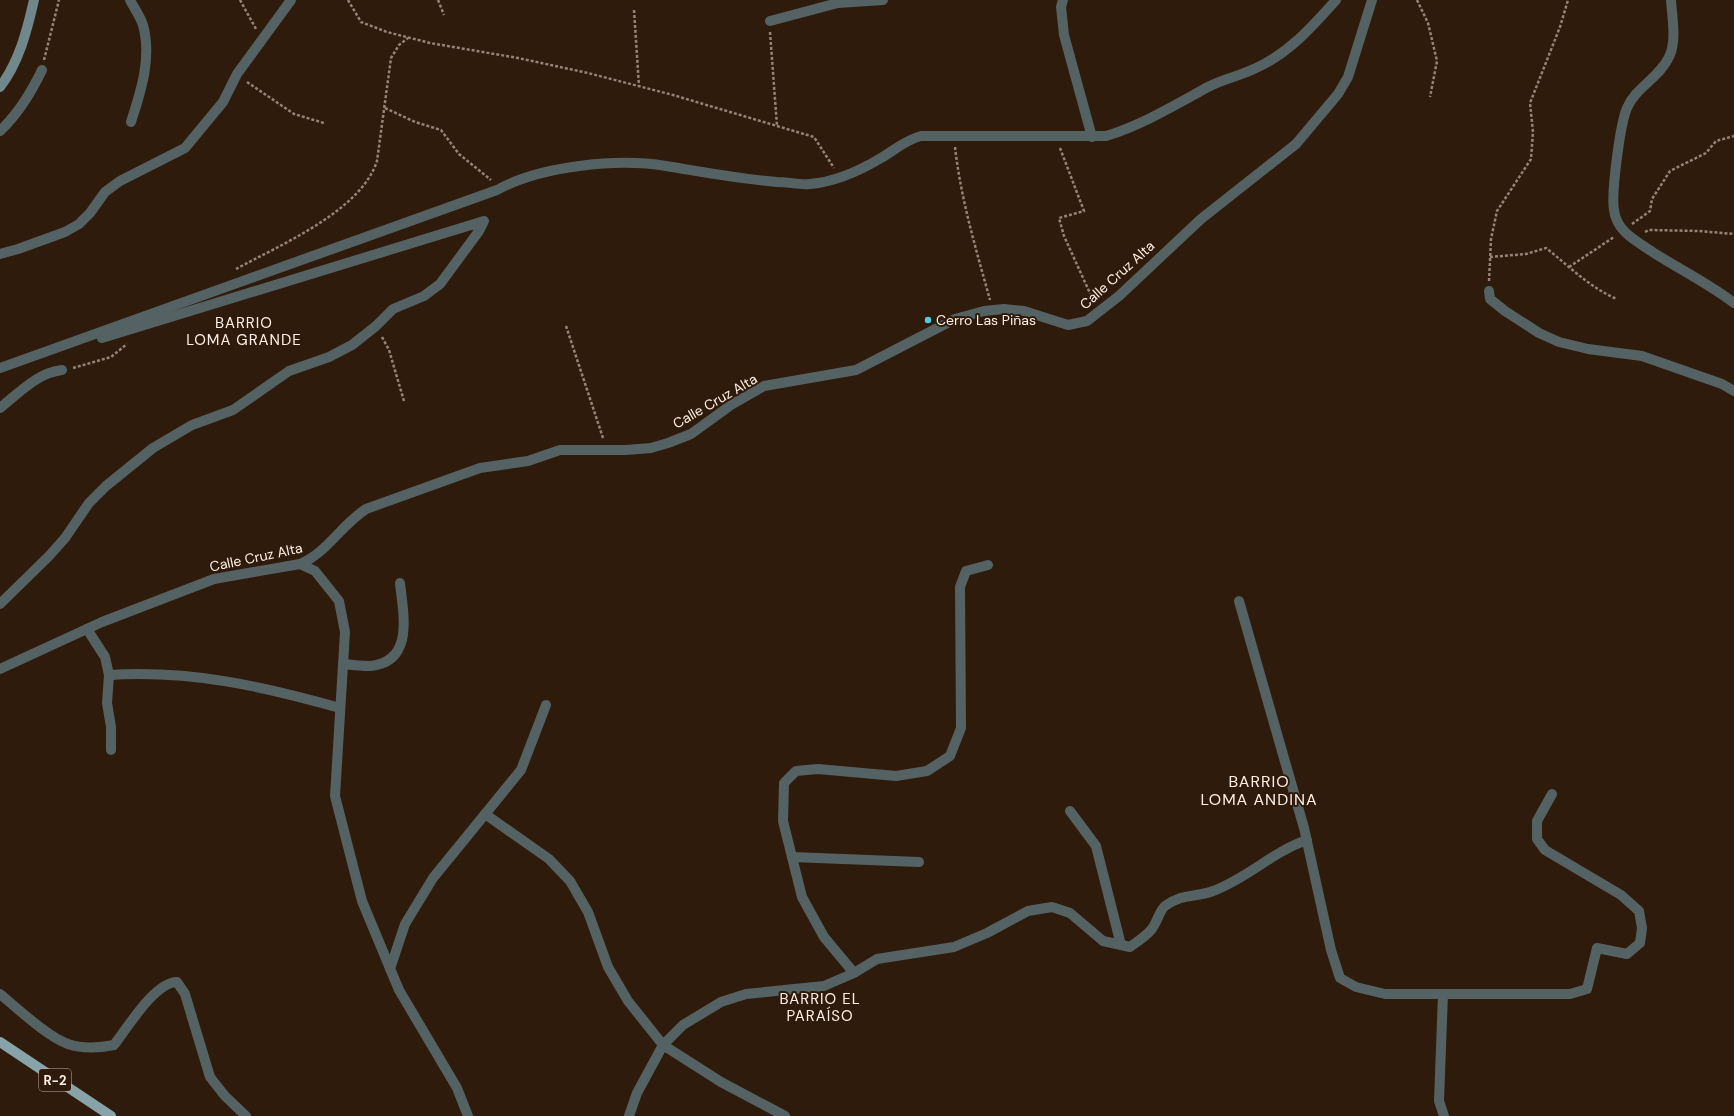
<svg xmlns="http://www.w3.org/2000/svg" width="1734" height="1116" viewBox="0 0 1734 1116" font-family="'DM Sans',sans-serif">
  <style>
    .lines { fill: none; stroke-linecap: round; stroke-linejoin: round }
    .path { stroke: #948376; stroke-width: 2.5; stroke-dasharray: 3 2; stroke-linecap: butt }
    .minor { stroke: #546264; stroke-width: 10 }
    .secondary { stroke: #70888b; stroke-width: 10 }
    .primary { stroke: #86a4a9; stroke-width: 10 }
    .poi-dot { fill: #53cbdb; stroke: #2f1b0b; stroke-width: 1.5 }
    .labels { text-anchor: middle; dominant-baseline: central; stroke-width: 4; stroke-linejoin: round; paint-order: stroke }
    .shield { fill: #2f1b0b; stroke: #c0b0a4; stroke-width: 1 }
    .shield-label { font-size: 13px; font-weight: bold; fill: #fef0e6 }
    .street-label { font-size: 14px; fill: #fef0e6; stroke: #2f1b0b }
    .poi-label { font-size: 14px; fill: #fef0e6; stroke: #2f1b0b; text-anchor: start }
    .neighbourhood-label { font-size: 15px; letter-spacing: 1px; fill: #fef0e6; stroke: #2f1b0b }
    .quarter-label { font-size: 16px; letter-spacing: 1px; fill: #fef0e6; stroke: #2f1b0b }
  </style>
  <rect width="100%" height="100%" fill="#2f1b0b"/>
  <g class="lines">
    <g class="path">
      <path d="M240 0 256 29"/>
      <path d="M348 0 361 22 387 32 430 43 518 58 588 73 673 95 814 137 834 168"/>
      <path d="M438 0 444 15"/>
      <path d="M1417 0 1428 23 1437 61 1430 97"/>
      <path d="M634 10 639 86"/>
      <path d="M770 32 777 126"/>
      <path d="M44 60 59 0"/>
      <path d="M247 82 294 114 324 123"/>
      <path d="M385 108 415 122 441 130 459 154 491 180"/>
      <path d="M955 147C961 200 976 249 990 300"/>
      <path d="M1060 148 1084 211 1059 218 1064 236 1094 302"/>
      <path d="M1632 224 1650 211 1652 199 1670 171 1706 153 1716 141 1734 136"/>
      <path d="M1645 232 1649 230 1699 231 1734 234"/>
      <path d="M1490 257 1526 254 1546 248C1569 266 1590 288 1617 299"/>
      <path d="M1569 267 1614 237"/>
      <path d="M236 269C280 245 361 211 377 161L391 58 399 45 408 38"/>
      <path d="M1489 281 1491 239 1497 211 1531 159 1533 132 1530 103 1560 27 1568 0"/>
      <path d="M566 326 603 438"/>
      <path d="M382 337 389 350 404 401"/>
      <path d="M73 368 111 357 127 344"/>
    </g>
    <g class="minor">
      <path d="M130 0C134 8 140 16 143 25 152 58 141 91 131 122"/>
      <path d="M1063 0 1061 7 1064 35 1092 137"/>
      <path d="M1671 0C1672 17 1677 41 1669 57 1660 77 1635 88 1627 108 1620 124 1611 194 1614 210 1615 218 1619 226 1625 232 1633 240 1644 246 1654 253 1681 270 1709 284 1734 303"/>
      <path d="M770 21 838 3 883 0"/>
      <path d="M0 131C19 113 31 93 42 70"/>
      <path d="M0 254 18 249 65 232 79 224 90 213 105 192 120 181 185 148 223 102 237 74 291 0"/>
      <path d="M1489 291 1490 299 1505 311 1539 333 1559 342 1588 349 1642 356 1722 384 1734 391"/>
      <path d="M0 368 497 190C540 166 617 158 666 166 703 172 739 179 777 182 788 182 800 185 810 184 834 182 861 170 881 158 895 150 905 140 921 136H1106C1142 125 1175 105 1208 87 1223 79 1240 76 1256 68 1289 53 1312 27 1336 0"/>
      <path d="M0 408C20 392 37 373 62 370"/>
      <path d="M300 564 315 571 339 601 345 632 335 796 362 901 399 990 457 1088 468 1116"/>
      <path d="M1239 601 1304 828 1331 950 1340 978 1356 987 1385 994H1570L1587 989 1597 948 1627 954 1640 943 1642 928 1639 911 1621 895 1545 850 1537 839V821L1552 794"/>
      <path d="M0 604 49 556 65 538 89 503 106 486 153 448 192 425 233 410 289 371 329 357 352 345 376 326 393 309 424 296 440 284 479 231 484 221 102 338"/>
      <path d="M87 629 105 657 109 675 107 703 111 727V750"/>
      <path d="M343 664C352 665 361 666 370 666 415 662 403 613 400 583"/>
      <path d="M0 669 102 622 214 579 300 564C328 552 340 526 366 509L480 468 528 461 560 450H626L651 448 668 443 691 434 731 405 764 386 856 370 955 319 984 311 1004 309 1024 311 1068 325 1087 321 1119 296 1201 219 1296 144 1338 94 1348 77 1372 0"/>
      <path d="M109 675C191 670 262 686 340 708"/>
      <path d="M1070 811 1096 846 1121 945"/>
      <path d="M485 814 549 859 570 881 588 912 608 967 628 1001 663 1045 721 1082 785 1116"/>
      <path d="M792 857 919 862"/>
      <path d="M390 969 405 924 433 878 521 770 546 705"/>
      <path d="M854 973 824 937 802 897 783 821 784 783 796 771 818 769 896 776 927 771 950 756 961 728 960 587 966 571 988 565"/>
      <path d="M0 994C17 1008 48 1037 68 1044 83 1049 99 1048 114 1045 128 1027 155 982 177 982L185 994 210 1077 225 1096 246 1116"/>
      <path d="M1443 994 1439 1101 1444 1116"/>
      <path d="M629 1116 637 1093 663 1045 683 1025 721 1002 746 994 824 986 854 973 877 959 954 947 987 933 1028 911 1052 907 1070 913 1103 941 1130 947C1137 942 1146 936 1151 930 1157 923 1159 911 1165 906 1183 893 1194 898 1213 891 1248 878 1272 852 1307 840"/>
    </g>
    <path class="secondary" d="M0 87C19 62 27 31 34 0"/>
    <path class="primary" d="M0 1042 111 1116"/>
  </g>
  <circle class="poi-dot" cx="928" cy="320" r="4"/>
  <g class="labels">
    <rect class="shield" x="39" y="1069" width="32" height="22" rx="3"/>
    <g class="shield-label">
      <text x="55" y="1080">R-2</text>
    </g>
    <g class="street-label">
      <text transform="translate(1117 275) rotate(-42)">Calle Cruz Alta</text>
      <text transform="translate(715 401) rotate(-30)">Calle Cruz Alta</text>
      <text transform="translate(256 557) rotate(-12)">Calle Cruz Alta</text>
    </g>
    <g class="poi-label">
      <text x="936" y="320">Cerro Las Piñas</text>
    </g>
    <g class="neighbourhood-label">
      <text x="244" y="323">BARRIO<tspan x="244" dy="17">LOMA GRANDE</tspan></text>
      <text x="820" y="999">BARRIO EL<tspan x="820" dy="17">PARAÍSO</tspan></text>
    </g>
    <g class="quarter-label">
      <text x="1259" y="781">BARRIO<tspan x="1259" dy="18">LOMA ANDINA</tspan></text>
    </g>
  </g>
</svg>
